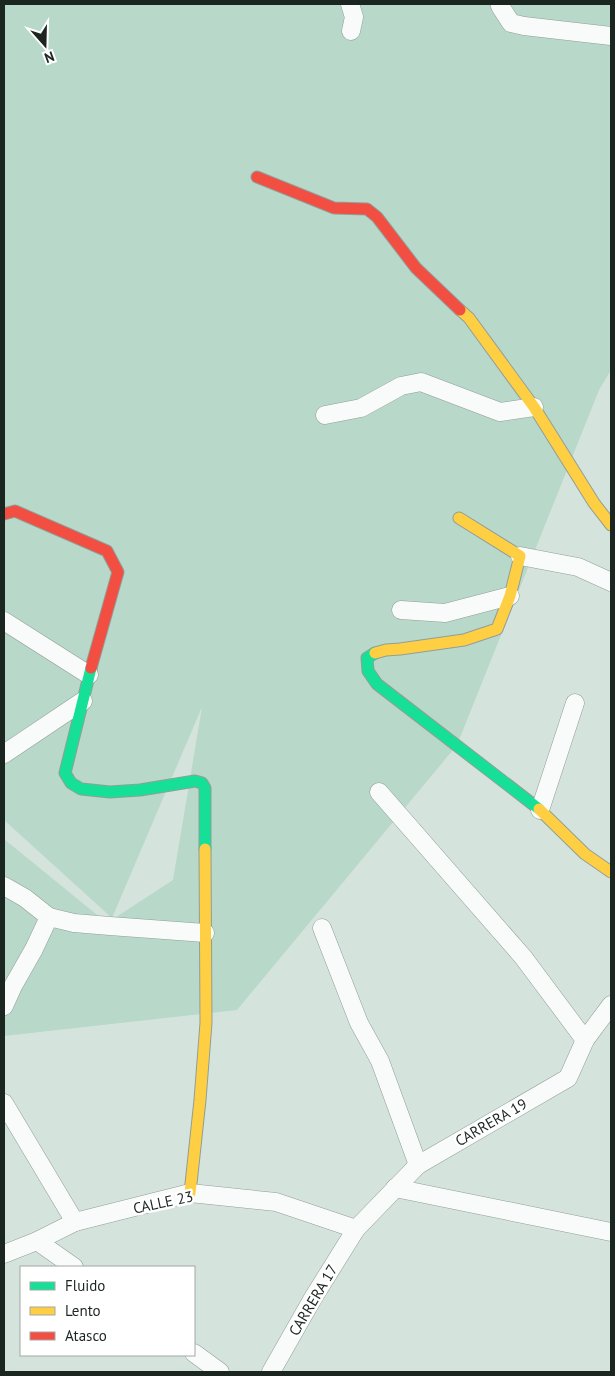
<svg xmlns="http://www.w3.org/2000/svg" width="615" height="1376" viewBox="0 0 615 1376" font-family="'PT Sans',sans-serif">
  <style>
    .green { fill: #b8d8c9 }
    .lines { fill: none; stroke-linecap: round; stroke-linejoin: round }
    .street-casing { stroke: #919e98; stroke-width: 19 }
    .fast-casing { stroke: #919e98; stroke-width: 13 }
    .slow-casing { stroke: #919e98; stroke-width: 13 }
    .jam-casing { stroke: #919e98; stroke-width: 13 }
    .street { stroke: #f9fbfa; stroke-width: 18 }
    .fast { stroke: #16e098; stroke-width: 11 }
    .slow { stroke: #ffcf43; stroke-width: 11 }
    .jam { stroke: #f24e42; stroke-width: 11 }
    .labels { text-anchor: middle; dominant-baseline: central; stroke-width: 5; stroke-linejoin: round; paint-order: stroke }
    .street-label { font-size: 15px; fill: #1c2621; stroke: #fff }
  </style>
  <rect width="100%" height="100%" fill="#d4e4dc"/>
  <path class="green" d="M4 4H611V370L599 390 457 745 237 1010 4 1036V839L107 923 173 880 202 707 112 918 4 820Z"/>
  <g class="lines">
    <defs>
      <g id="street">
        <path d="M350 4 354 17 351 31"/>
        <path d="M501 4 500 6 511 23 524 26 611 36"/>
        <path d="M325 415 361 408 401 386 421 382 500 412 534 407"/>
        <path d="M520 556 578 567 611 582"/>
        <path d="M401 610 445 613 510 596"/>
        <path d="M4 621 89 675"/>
        <path d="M4 754 83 701"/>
        <path d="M379 792 523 957 585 1040"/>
        <path d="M540 810 575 703"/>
        <path d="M4 886 25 898 49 917 74 923 110 926 205 933"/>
        <path d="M322 928 359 1023 380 1061 418 1165"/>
        <path d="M4 1006 13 986 34 949 49 917"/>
        <path d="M4 1103 75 1222"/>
        <path d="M395 1188 611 1232"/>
        <path d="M37 1241 74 1267"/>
        <path d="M4 1254 37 1241 75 1222 190 1193 276 1202 356 1229"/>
        <path d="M194 1353 220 1372"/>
        <path d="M271 1372 313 1298 356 1229 418 1165 568 1078 585 1040 611 1005"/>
      </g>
      <g id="fast">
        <path d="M375 653 367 658 368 671 377 684 539 809"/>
        <path d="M91 668 65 773 71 783 81 789 110 792 140 790 195 781 202 783 205 788V849"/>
      </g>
      <g id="slow">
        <path d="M460 310 469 318 534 407 594 503 611 525"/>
        <path d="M375 653 386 650 400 649 464 640 497 629 510 596 520 556 459 518"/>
        <path d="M539 809 585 854 611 872"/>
        <path d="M190 1193 200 1100 206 1023 205 849"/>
      </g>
      <g id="jam">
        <path d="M257 177 334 208 367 209 377 217 416 268 460 310"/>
        <path d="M4 514 15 511 107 551 118 572 91 668"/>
      </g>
    </defs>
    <use href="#street" class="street-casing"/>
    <use href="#fast" class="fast-casing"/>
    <use href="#slow" class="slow-casing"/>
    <use href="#jam" class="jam-casing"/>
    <use href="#street" class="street"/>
    <use href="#fast" class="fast"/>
    <use href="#slow" class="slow"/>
    <use href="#jam" class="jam"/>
  </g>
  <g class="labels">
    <g class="street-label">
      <text transform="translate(491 1122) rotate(-30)">CARRERA 19</text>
      <text transform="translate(163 1202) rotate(-12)">CALLE 23</text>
      <text transform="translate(313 1300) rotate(-59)">CARRERA 17</text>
    </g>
  </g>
  <rect width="615" height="1376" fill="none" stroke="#1c2621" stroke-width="10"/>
  <rect x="20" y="1266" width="175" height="90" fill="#ffffff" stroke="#a4a8a6"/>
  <rect x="30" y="1282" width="25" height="8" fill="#16e098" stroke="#a4a8a6"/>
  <text x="65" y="1291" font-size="15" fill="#1c2621">Fluido</text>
  <rect x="30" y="1307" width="25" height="8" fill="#ffcf43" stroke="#a4a8a6"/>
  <text x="65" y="1316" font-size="15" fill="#1c2621">Lento</text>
  <rect x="30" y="1332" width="25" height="8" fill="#f24e42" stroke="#a4a8a6"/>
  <text x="65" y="1341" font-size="15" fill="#1c2621">Atasco</text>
  <g transform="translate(45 45) rotate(160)" stroke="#ffffff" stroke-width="4" paint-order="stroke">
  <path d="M0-4L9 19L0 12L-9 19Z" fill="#1c2621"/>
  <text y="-8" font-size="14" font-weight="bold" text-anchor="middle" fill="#1c2621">N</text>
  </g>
</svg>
